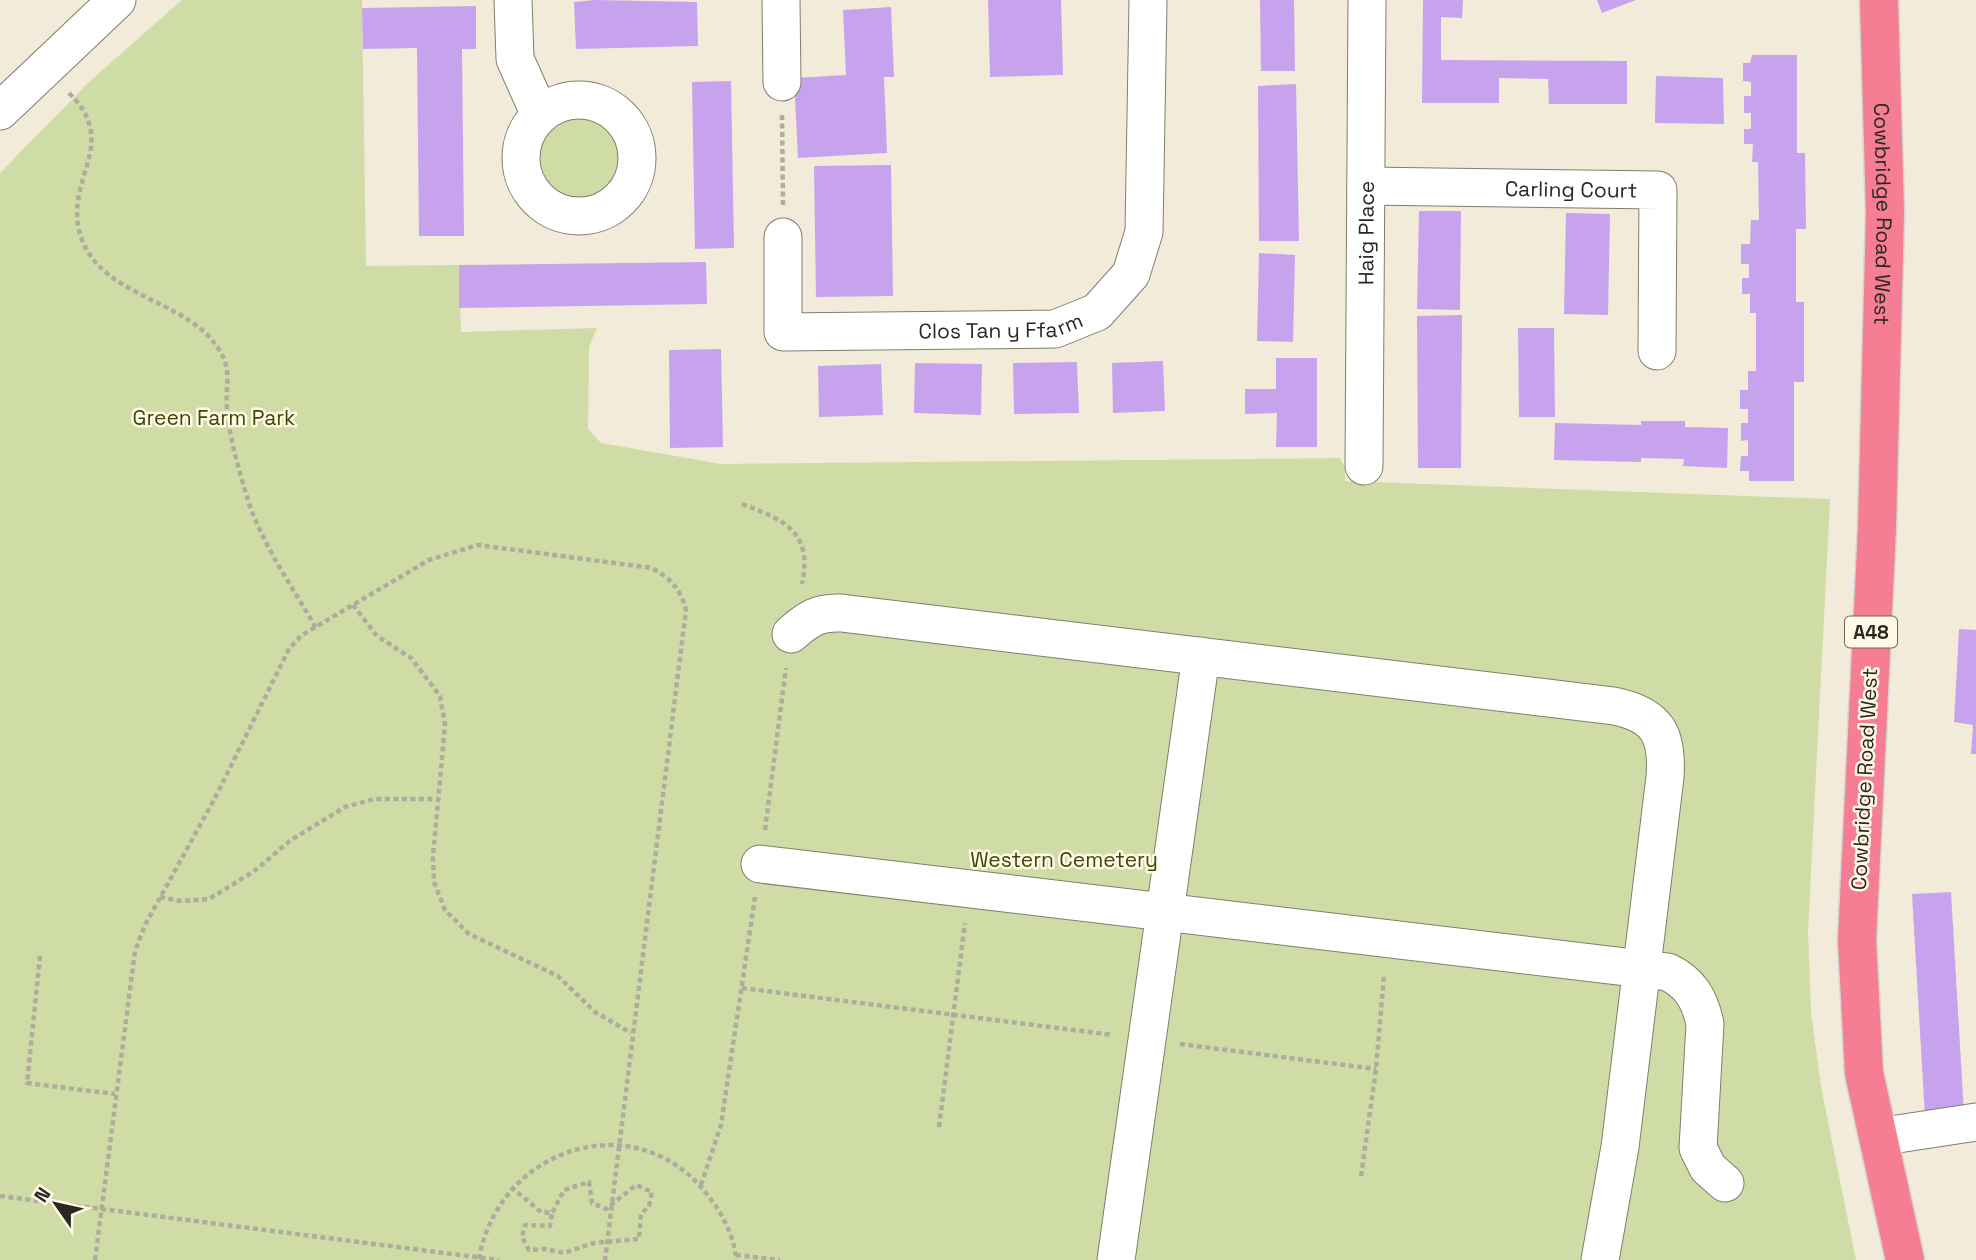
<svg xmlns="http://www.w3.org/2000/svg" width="1976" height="1260" viewBox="0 0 1976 1260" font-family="'Space Grotesk',sans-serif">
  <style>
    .green { fill: #d0dca6 }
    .building { fill: #c7a3ed }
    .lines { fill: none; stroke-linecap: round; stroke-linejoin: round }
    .minor-casing { stroke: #837d6d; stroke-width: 39 }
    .highway-casing { stroke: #d4d4d3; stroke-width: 41 }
    .path { stroke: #b1ab9d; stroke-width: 4.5; stroke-dasharray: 5 3.5; stroke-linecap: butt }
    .minor { stroke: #fff; stroke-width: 37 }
    .highway { stroke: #f67e93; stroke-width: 38 }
    .labels { text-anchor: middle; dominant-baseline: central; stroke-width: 5; stroke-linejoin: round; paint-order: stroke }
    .shield { fill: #fff9e6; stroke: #6a675c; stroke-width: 2 }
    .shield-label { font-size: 19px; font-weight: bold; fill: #2a2821 }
    .street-label { font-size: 21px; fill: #2a2821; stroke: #fff9e6 }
    .park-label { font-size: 21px; fill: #3c4605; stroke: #fff9e6 }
  </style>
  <rect width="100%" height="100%" fill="#f2ebd9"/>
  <g class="green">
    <path d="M182 0H362L366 266 459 265 461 332 597 328 589 347 588 429 601 443 721 464 1340 458 1345 467V481L1830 499 1808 932 1811 1012 1821 1087 1856 1260H0V173L91 80Z"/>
    <circle cx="579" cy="157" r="42"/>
  </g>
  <g class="building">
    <path d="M595 0 697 2 698 46 576 49 574 2Z"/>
    <path d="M988 0H1061L1063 75 990 77Z"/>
    <path d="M1260 0H1294L1295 71H1261Z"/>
    <path d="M1423 0H1463L1462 18 1441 17V60L1627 61V104H1549L1548 79 1499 78V103H1422Z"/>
    <path d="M1597 0H1636L1602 13Z"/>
    <path d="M476 6V49H462L464 236H419L417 48 363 49 362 8Z"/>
    <path d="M891 7 894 77H884L887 153 798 158 794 78 846 75 843 10Z"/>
    <path d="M1752 55H1797V153H1805L1806 229H1796V302H1804V382H1794V481H1749V471H1740L1741 456H1748V440L1741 441V423H1748V409H1740V390H1748V371H1756V313H1750V294H1742V278H1749V264H1741V244H1750L1751 220H1759L1758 162H1752L1753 144H1744V129H1751V113H1744V96H1751V82L1743 81V63H1750Z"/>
    <path d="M1656 76 1723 78 1724 124 1655 123Z"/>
    <path d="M731 81 734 248 695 249 692 82Z"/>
    <path d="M1296 84 1299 241H1259L1258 86Z"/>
    <path d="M891 165 893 296 816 297 814 166Z"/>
    <path d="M1419 211H1461L1460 310 1417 309Z"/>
    <path d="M1566 213 1610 214 1608 315 1564 314Z"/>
    <path d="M1259 253 1295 255 1293 342 1257 341Z"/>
    <path d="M706 262 707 304 459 308V265Z"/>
    <path d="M1462 315 1461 468H1418L1417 316Z"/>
    <path d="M1518 328H1554L1555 417H1519Z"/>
    <path d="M721 349 723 447 670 448 669 350Z"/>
    <path d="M1276 358H1317V447H1276L1277 413 1245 414V389H1276Z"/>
    <path d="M1163 361 1165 411 1113 413 1112 363Z"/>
    <path d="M1077 362 1079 413 1014 414 1013 363Z"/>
    <path d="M915 363 982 364 981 415 914 413Z"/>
    <path d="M881 364 883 415 819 417 818 366Z"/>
    <path d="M1641 421H1685V427L1728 428 1727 468 1683 466 1684 459 1641 458V462L1554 460 1555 423 1641 425Z"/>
    <path d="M1959 629 1976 630V754H1971L1973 725 1954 722Z"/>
    <path d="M1951 892 1964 1114 1925 1117 1912 894Z"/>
  </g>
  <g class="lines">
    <defs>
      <g id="minor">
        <path d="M513 0 515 59 540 115"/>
        <path d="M781 0 782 82"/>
        <circle cx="579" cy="158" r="58"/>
        <path d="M0 111 117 0"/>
        <path id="s1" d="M1366 186 1658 190 1657 351"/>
        <path id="s2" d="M783 237V332L1055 329 1097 312 1131 274 1144 232 1148 0"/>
        <path id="s3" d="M1364 466 1367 0"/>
        <path d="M791 634C808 619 818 612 841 613L1614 706C1658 715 1668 735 1665 777L1620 1147 1600 1260"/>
        <path d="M760 864 1668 972C1690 983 1700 999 1705 1024L1698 1148 1708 1168 1725 1183"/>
        <path d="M1878 1137 1976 1122"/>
        <path d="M1116 1260 1201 656"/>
      </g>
      <g id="highway">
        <path id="s4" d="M1879 0 1885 214 1877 528 1857 940 1864 1073 1905 1260"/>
      </g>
    </defs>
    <use href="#minor" class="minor-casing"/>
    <use href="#highway" class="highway-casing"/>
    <g class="path">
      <path d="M69 93C122 145 62 178 81 237 102 298 185 298 218 348 233 369 225 386 227 409 229 437 239 470 247 497 261 543 292 586 316 628"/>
      <path d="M782 115 783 205"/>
      <path d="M742 504C785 520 813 532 802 584"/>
      <path d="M353 605 377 636 411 658 440 696 445 725 433 856 434 882 445 910 469 934 558 976 595 1012 631 1033"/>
      <path d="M765 830 786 668"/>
      <path d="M160 897 181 901 209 899 253 872 291 840 345 807 374 799H437"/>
      <path d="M40 956 27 1083 115 1094"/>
      <path d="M742 988 1113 1035"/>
      <path d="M1180 1044 1376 1069"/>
      <path d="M939 1127 965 923"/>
      <path d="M1361 1176 1376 1069 1384 975"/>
      <path d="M701 1185 721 1125 755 897"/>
      <path d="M511 1187 541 1212 552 1213 564 1190 589 1182 592 1203 606 1209 636 1185 652 1192 649 1206 641 1214 639 1239 594 1243 564 1253 545 1249 529 1250 522 1237 525 1225 550 1226 552 1213"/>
      <path d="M0 1196 499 1260"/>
      <path d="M736 1255 780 1260"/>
      <path d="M479 1259C499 1144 643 1101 712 1201 724 1217 735 1239 736 1260"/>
      <path d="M95 1260 135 951 145 925 215 798 289 649 302 635 429 560 478 545 652 568C671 579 680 588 686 610L605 1260"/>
    </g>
    <use href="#minor" class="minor"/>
    <use href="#highway" class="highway"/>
  </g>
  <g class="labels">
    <rect class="shield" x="1845" y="616.5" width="52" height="31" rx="5"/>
    <g class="shield-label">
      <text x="1871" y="632">A48</text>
    </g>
    <g class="street-label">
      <text stroke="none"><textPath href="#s1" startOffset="205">Carling Court</textPath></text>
      <text stroke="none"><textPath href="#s4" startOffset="214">Cowbridge Road West</textPath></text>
      <text stroke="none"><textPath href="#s3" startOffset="233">Haig Place</textPath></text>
      <text stroke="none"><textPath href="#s2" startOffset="313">Clos Tan y Ffarm</textPath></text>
      <text transform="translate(1864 779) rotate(-87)">Cowbridge Road West</text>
    </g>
    <g class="park-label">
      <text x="214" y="417">Green Farm Park</text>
      <text x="1064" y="859">Western Cemetery</text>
    </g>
  </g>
  <g transform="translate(56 1204) rotate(304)" stroke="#fff9e6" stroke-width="5" paint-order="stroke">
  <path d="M0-5L12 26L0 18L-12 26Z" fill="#2a2821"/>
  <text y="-10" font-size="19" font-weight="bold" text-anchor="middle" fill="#2a2821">N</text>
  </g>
</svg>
